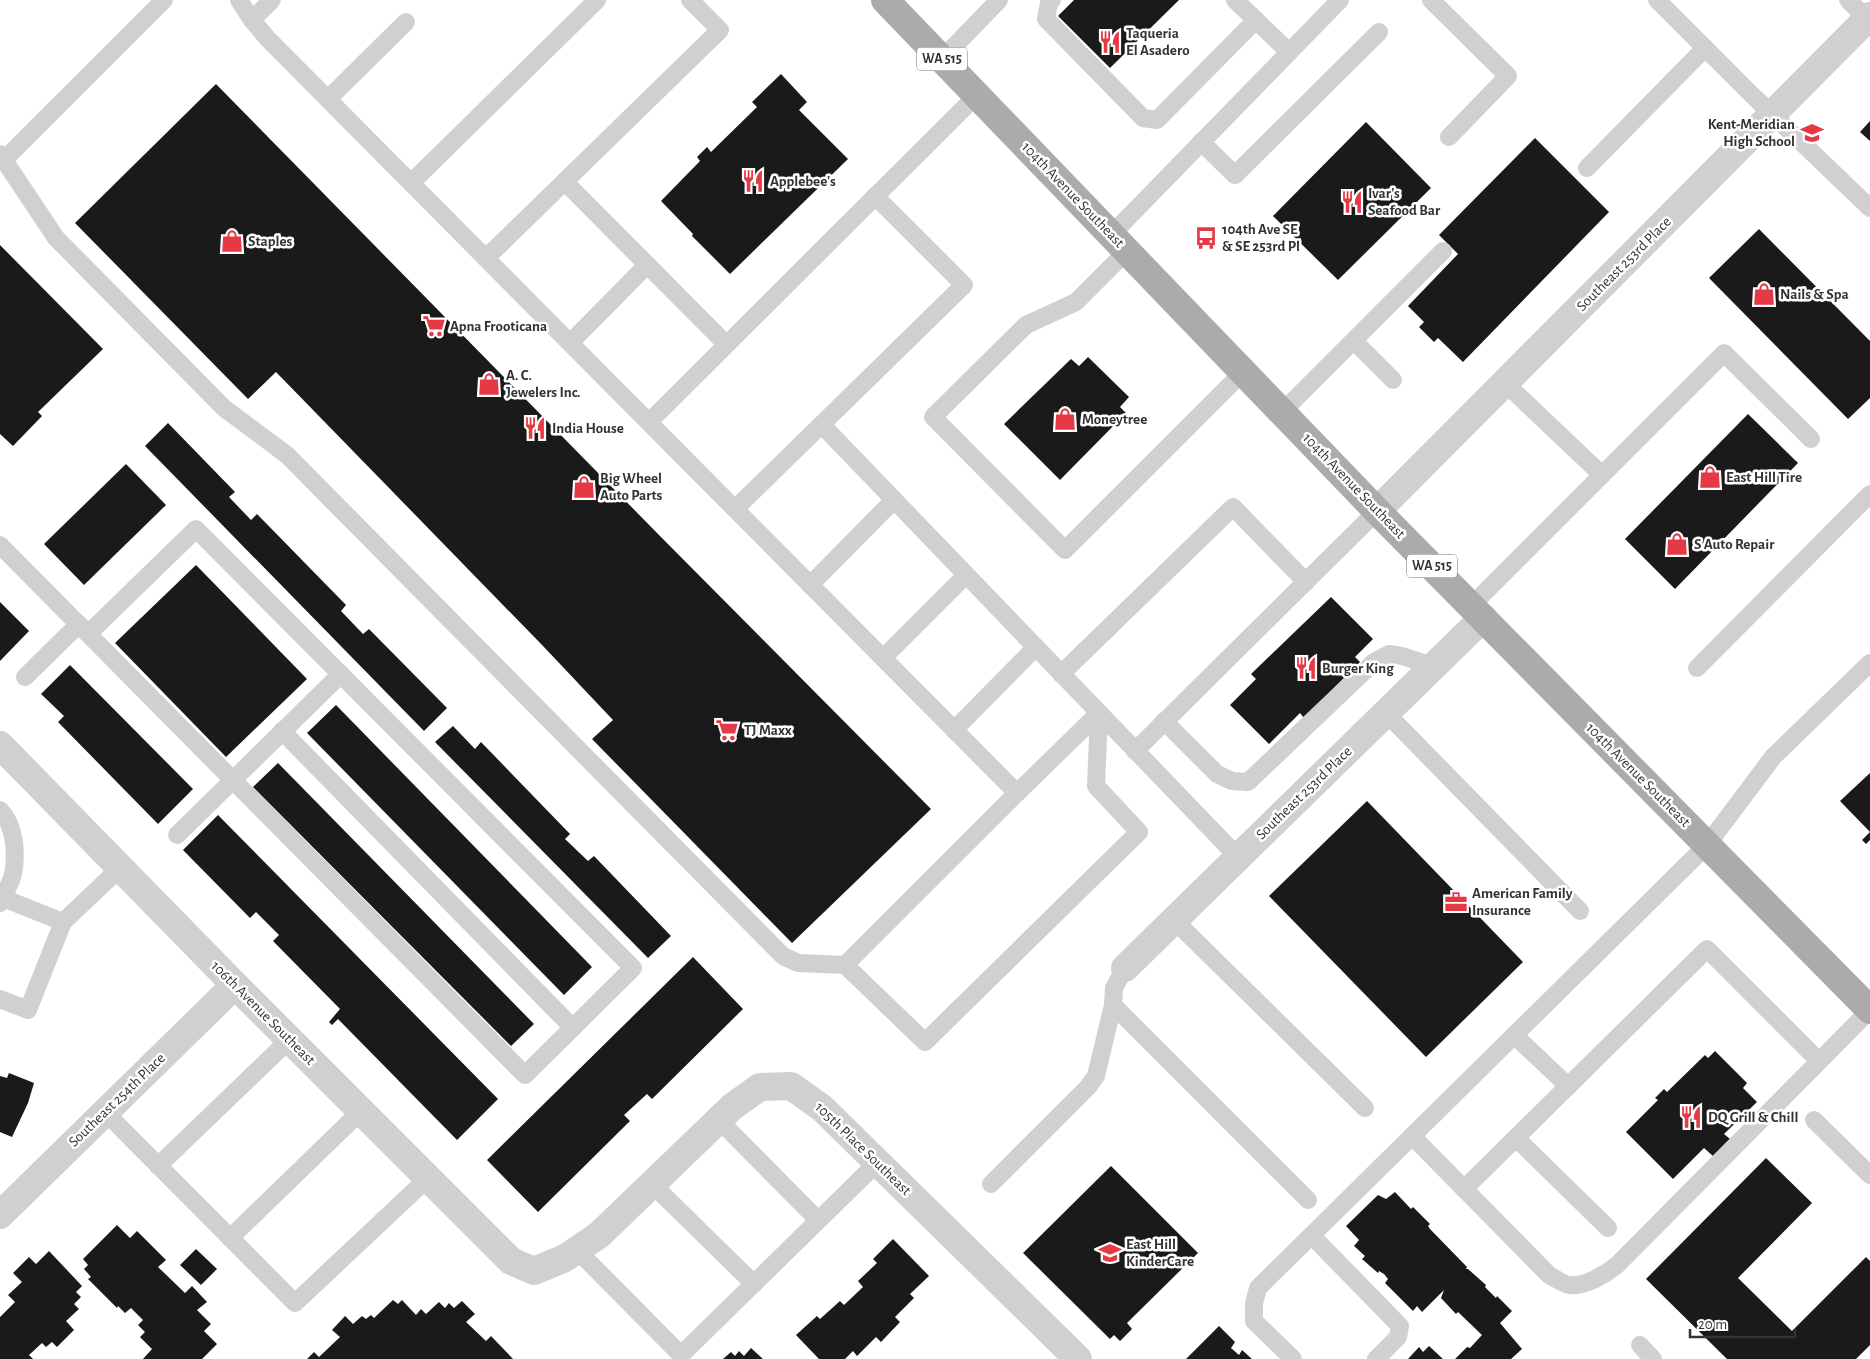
<svg xmlns="http://www.w3.org/2000/svg" width="1870" height="1359" viewBox="0 0 1870 1359" font-family="'Alegreya Sans',sans-serif">
  <style>
    .building { fill: #1a1a1a }
    .lines { fill: none; stroke-linecap: round; stroke-linejoin: round }
    .lane { stroke: #d0d0d0; stroke-width: 18 }
    .street { stroke: #d0d0d0; stroke-width: 28 }
    .primary { stroke: #ababab; stroke-width: 28 }
    .labels { text-anchor: middle; dominant-baseline: central; stroke-width: 5; stroke-linejoin: round; paint-order: stroke }
    .shield { fill: #fff; stroke: #707070; stroke-width: 1 }
    .shield-label { font-size: 14px; font-weight: bold; fill: #333 }
    .poi-label { font-size: 15px; font-weight: bold; fill: #333; stroke: #fff; text-anchor: start }
    .street-label { font-size: 15px; fill: #333; stroke: #fff }
  </style>
  <rect width="100%" height="100%" fill="#fff"/>
  <g class="building">
    <path d="M1074 0H1179L1110 68 1058 16Z"/>
    <path d="M781 74 807 102 799 110 848 159 730 274 692 236 693 234 661 201 700 161 697 157 707 147 711 152 757 107 752 102Z"/>
    <path d="M216 84 658 534 931 809 792 943 592 739 613 720 543 646 276 372 248 399 75 223Z"/>
    <path d="M1870 121V141L1860 132Z"/>
    <path d="M1366 122 1431 188 1338 280 1273 216Z"/>
    <path d="M1535 138 1609 212 1463 362 1438 338 1434 342 1419 327 1424 322 1408 306 1458 254 1439 235Z"/>
    <path d="M1759 229 1870 341V398L1848 419 1709 278Z"/>
    <path d="M0 245 103 349 38 412 42 416 13 446 0 434Z"/>
    <path d="M1088 357 1129 397 1120 407 1126 413 1060 480 1004 424 1071 359 1079 366Z"/>
    <path d="M1748 414 1798 463 1675 589 1625 539Z"/>
    <path d="M168 423 235 492 229 497 251 520 257 514 346 605 341 611 363 634 369 629 447 708 424 731 145 446Z"/>
    <path d="M126 464 166 505 84 585 44 544Z"/>
    <path d="M196 565 307 679 226 757 115 643Z"/>
    <path d="M1331 597 1373 639 1355 657 1360 662 1304 718 1300 713 1269 744 1230 705 1256 679 1251 674Z"/>
    <path d="M0 602 29 631 0 661Z"/>
    <path d="M70 665 193 789 158 824 58 722 64 716 41 694Z"/>
    <path d="M336 705 592 967 564 995 307 733Z"/>
    <path d="M453 726 475 749 481 742 570 834 565 839 588 861 594 856 671 936 648 958 435 742Z"/>
    <path d="M278 763 534 1024 511 1046 253 787Z"/>
    <path d="M1870 773V840L1866 844 1862 840 1870 832 1840 801Z"/>
    <path d="M1367 801 1523 962 1426 1057 1269 896Z"/>
    <path d="M218 815 498 1099 457 1140 338 1019 332 1025 329 1022 340 1009 273 941 279 935 256 912 250 918 183 850Z"/>
    <path d="M693 957 743 1009 652 1099 647 1094 624 1115 630 1121 538 1212 487 1160Z"/>
    <path d="M1715 1051 1747 1083 1743 1088 1757 1102 1724 1134 1730 1139 1713 1156 1704 1148 1673 1179 1626 1132 1658 1100 1655 1098 1664 1089 1667 1092 1705 1055 1708 1058Z"/>
    <path d="M9 1073 34 1083 28 1103 12 1137 0 1132V1076L7 1078Z"/>
    <path d="M1766 1158 1812 1203 1738 1278 1792 1331 1866 1257 1870 1261V1345L1856 1359H1727L1646 1279Z"/>
    <path d="M1111 1166 1198 1253 1127 1323 1132 1329 1120 1341 1114 1335 1110 1339 1023 1253Z"/>
    <path d="M1395 1192 1411 1209 1413 1207 1430 1224 1428 1226 1430 1229 1467 1267 1466 1269H1468L1486 1285 1485 1287 1496 1298 1497 1296 1512 1311 1500 1323 1522 1349 1511 1359H1455L1467 1347 1470 1348 1482 1335 1458 1312 1456 1314 1441 1298 1444 1290 1422 1312 1417 1306 1413 1311 1385 1283 1388 1279 1384 1274 1379 1271 1378 1273 1362 1259 1365 1256 1354 1246 1359 1240 1346 1226 1378 1195 1386 1199Z"/>
    <path d="M117 1225 130 1238 137 1231 166 1260 158 1267 185 1293 192 1286 207 1302 197 1310 211 1324 204 1331 217 1344 202 1359H143L152 1349 140 1337 145 1332 138 1325 143 1320 131 1308 125 1313 118 1306 117 1308 88 1279 91 1277 84 1269 88 1265 83 1259Z"/>
    <path d="M893 1239 929 1276 910 1294 914 1298 895 1317 900 1322 881 1342 876 1337 857 1356 853 1351 845 1359H819L796 1335 817 1316 820 1319 840 1301 844 1305 863 1287 858 1281 877 1263 873 1259Z"/>
    <path d="M196 1249 217 1269 201 1285 180 1265Z"/>
    <path d="M49 1251 82 1286 76 1292 81 1297 74 1304 79 1309 66 1321 74 1330 57 1347 52 1342 46 1347 42 1343 29 1355 33 1359H0V1317L15 1302 8 1295 22 1282 13 1273 29 1257 36 1264Z"/>
    <path d="M393 1300 398 1304 402 1300 416 1315 421 1309 426 1314 439 1302 445 1308 449 1303 454 1308 462 1301 475 1314 466 1322 486 1341 491 1336 513 1359H307L314 1352 319 1357 340 1337 332 1330 345 1316 353 1324 362 1316 366 1319 371 1315 374 1318Z"/>
    <path d="M1219 1326 1235 1342 1231 1348 1239 1355 1242 1350 1252 1359H1186Z"/>
    <path d="M1429 1346 1443 1359H1408L1419 1347 1423 1352Z"/>
    <path d="M751 1348 763 1359H723L731 1352 735 1356 739 1351 744 1356Z"/>
  </g>
  <g class="lines">
    <g class="lane">
      <path d="M239 0 252 20 267 38 1017 793 1099 713"/>
      <path d="M1052 0 1049 3 1046 19 1143 118 1157 120 1256 20"/>
      <path d="M1235 0 1289 52"/>
      <path d="M1431 0 1508 76 1449 137"/>
      <path d="M1657 0 1750 93 1870 208"/>
      <path d="M1848 0 1867 19"/>
      <path d="M252 20 272 0"/>
      <path d="M942 59 999 0"/>
      <path d="M328 99 406 22"/>
      <path d="M1201 142 1235 175 1379 32"/>
      <path d="M0 154 56 238 224 408 287 455 783 956 798 963 845 965 1017 793"/>
      <path d="M5 159 164 0"/>
      <path d="M1587 168 1705 48"/>
      <path d="M565 182 726 344"/>
      <path d="M411 183 597 0"/>
      <path d="M1111 235 1340 0"/>
      <path d="M1127 251 1076 302 1026 325 933 417 1065 550 1243 372"/>
      <path d="M486 258 720 30 690 0"/>
      <path d="M1354 341 1393 380"/>
      <path d="M570 343 647 265"/>
      <path d="M1505 383 1602 475"/>
      <path d="M1282 412 1443 251"/>
      <path d="M649 422 977 95"/>
      <path d="M822 425 1238 857"/>
      <path d="M735 509 964 285 875 196"/>
      <path d="M0 545 525 1075 633 968 196 529 88 634"/>
      <path d="M810 585 894 500"/>
      <path d="M1471 606 1724 353 1811 439"/>
      <path d="M883 658 966 575"/>
      <path d="M1697 668 1870 494"/>
      <path d="M1061 674 1233 507 1306 582"/>
      <path d="M25 677 79 624"/>
      <path d="M1386 713 1580 911"/>
      <path d="M1164 721 1217 774 1232 781 1248 782 1374 662 1389 654 1402 656 1433 666"/>
      <path d="M954 730 1035 648"/>
      <path d="M282 731 573 1028"/>
      <path d="M1135 751 1377 511"/>
      <path d="M0 810C15 825 17 854 13 874 11 884 4 894 0 903"/>
      <path d="M177 835 341 674"/>
      <path d="M1174 920 1365 1108"/>
      <path d="M63 922 120 868"/>
      <path d="M845 965 925 1042 1139 832 1096 786 1099 713"/>
      <path d="M1125 968 1114 988 1113 1005 1308 1200"/>
      <path d="M0 999 28 1010 63 922 3 898"/>
      <path d="M1515 1036 1568 1086"/>
      <path d="M105 1112 295 1303 428 1178"/>
      <path d="M719 1120 818 1220"/>
      <path d="M1814 1120 1870 1175"/>
      <path d="M1412 1136 1549 1275C1555 1278 1564 1285 1570 1285 1585 1287 1606 1274 1617 1265L1870 1010"/>
      <path d="M1516 1138 1608 1228"/>
      <path d="M158 1166 289 1040"/>
      <path d="M652 1184 754 1284"/>
      <path d="M991 1184 1088 1087 1096 1076 1113 1005"/>
      <path d="M1464 1189 1707 949 1819 1061"/>
      <path d="M1312 1236 1400 1326 1398 1337 1376 1359"/>
      <path d="M230 1238 361 1111"/>
      <path d="M577 1250 681 1355 878 1162"/>
      <path d="M1640 1345 1653 1359"/>
      <path d="M1293 1359 1254 1321V1303L1258 1288 1707 845 1773 757 1870 663"/>
    </g>
    <g class="street">
      <path d="M1377 511 1870 16"/>
      <path d="M0 745 235 985 511 1261 534 1271 565 1258 599 1235 732 1107 760 1087 791 1086 822 1108 1078 1359"/>
      <path d="M1125 968 1483 618"/>
      <path d="M0 1215 235 985"/>
    </g>
    <path class="primary" d="M885 0 1377 511 1870 1010"/>
  </g>
  <defs>
    <symbol id="restaurant-bare" viewBox="-9 -9 18 18"><path d="M-5-6h1v4h1v-4h1v4h1v-4h1v5L-1.5 .5V6h-2V.5L-5-1ZM5-6V6H3V1.5H1.5Q1.5-4 5-6Z" fill="#e63946" stroke="#fff" stroke-width="2.5" paint-order="stroke"/></symbol>
    <symbol id="school-bare" viewBox="-9 -9 18 18"><path d="M0-5L7-2L0 1L-7-2ZM-4 1L0 2.5L4 1V4Q0 6-4 4Z" fill="#e63946" stroke="#fff" stroke-width="2.5" paint-order="stroke"/></symbol>
    <symbol id="bus-bare" viewBox="-9 -9 18 18"><path d="M-5-6H5V4H4V6H2V4H-2V6H-4V4H-5ZM-3.5-4V0h7V-4ZM-3.5 1.2v1.5H-2V1.2ZM2 1.2v1.5H3.5V1.2Z" fill="#e63946" stroke="#fff" stroke-width="2.5" paint-order="stroke"/></symbol>
    <symbol id="shop-bare" viewBox="-9 -9 18 18"><path d="M-5-2.5h2.3a2.7 3.5 0 0 1 5.4 0H5L5.5 6h-11ZM-1.5-2.5h3a1.5 2.3 0 0 0-3 0Z" fill="#e63946" stroke="#fff" stroke-width="2.5" paint-order="stroke"/></symbol>
    <symbol id="supermarket-bare" viewBox="-9 -9 18 18"><path d="M-6-5.5h2.5l.6 2H6L4.5 2H-2.5L-4.4-4H-6ZM-1.5 3.2a1.3 1.3 0 1 0 .1 0ZM3 3.2a1.3 1.3 0 1 0 .1 0Z" fill="#e63946" stroke="#fff" stroke-width="2.5" paint-order="stroke"/></symbol>
    <symbol id="office-bare" viewBox="-9 -9 18 18"><path d="M-6-3h4V-5.5h4V-3h4V5H-6ZM-1-4.5V-3h2v-1.5ZM-6 0V1H6V0Z" fill="#e63946" stroke="#fff" stroke-width="2.5" paint-order="stroke"/></symbol>
  </defs>
  <g fill-rule="evenodd">
    <use href="#restaurant-bare" x="1094" y="26" width="32" height="32"/>
    <use href="#school-bare" x="1796" y="117" width="32" height="32"/>
    <use href="#restaurant-bare" x="737" y="165" width="32" height="32"/>
    <use href="#restaurant-bare" x="1336" y="186" width="32" height="32"/>
    <use href="#bus-bare" x="1190" y="222" width="32" height="32"/>
    <use href="#shop-bare" x="216" y="225" width="32" height="32"/>
    <use href="#shop-bare" x="1748" y="278" width="32" height="32"/>
    <use href="#supermarket-bare" x="418" y="310" width="32" height="32"/>
    <use href="#shop-bare" x="473" y="368" width="32" height="32"/>
    <use href="#shop-bare" x="1049" y="403" width="32" height="32"/>
    <use href="#restaurant-bare" x="519" y="412" width="32" height="32"/>
    <use href="#shop-bare" x="1694" y="461" width="32" height="32"/>
    <use href="#shop-bare" x="568" y="471" width="32" height="32"/>
    <use href="#shop-bare" x="1661" y="528" width="32" height="32"/>
    <use href="#restaurant-bare" x="1290" y="652" width="32" height="32"/>
    <use href="#supermarket-bare" x="711" y="714" width="32" height="32"/>
    <use href="#office-bare" x="1440" y="886" width="32" height="32"/>
    <use href="#restaurant-bare" x="1675" y="1101" width="32" height="32"/>
    <use href="#school-bare" x="1094" y="1237" width="32" height="32"/>
  </g>
  <g class="labels">
    <g class="shield">
      <rect x="917" y="47.5" width="50" height="23" rx="4"/>
      <rect x="1407" y="554.5" width="50" height="23" rx="4"/>
    </g>
    <g class="shield-label">
      <text x="942" y="59">WA 515</text>
      <text x="1432" y="566">WA 515</text>
    </g>
    <g class="poi-label">
      <text x="1126" y="33">Taqueria<tspan x="1126" dy="17">El Asadero</tspan></text>
      <text x="1795" y="124" text-anchor="end">Kent-Meridian<tspan x="1795" dy="17">High School</tspan></text>
      <text x="770" y="181">Applebee's</text>
      <text x="1368" y="193">Ivar's<tspan x="1368" dy="17">Seafood Bar</tspan></text>
      <text x="1222" y="229">104th Ave SE<tspan x="1222" dy="17">&amp; SE 253rd Pl</tspan></text>
      <text x="248" y="241">Staples</text>
      <text x="1780" y="294">Nails &amp; Spa</text>
      <text x="450" y="326">Apna Frooticana</text>
      <text x="506" y="375">A. C.<tspan x="506" dy="17">Jewelers Inc.</tspan></text>
      <text x="1082" y="419">Moneytree</text>
      <text x="552" y="428">India House</text>
      <text x="1726" y="477">East Hill Tire</text>
      <text x="600" y="478">Big Wheel<tspan x="600" dy="17">Auto Parts</tspan></text>
      <text x="1694" y="544">S Auto Repair</text>
      <text x="1322" y="668">Burger King</text>
      <text x="744" y="730">TJ Maxx</text>
      <text x="1472" y="893">American Family<tspan x="1472" dy="17">Insurance</tspan></text>
      <text x="1708" y="1117">DQ Grill &amp; Chill</text>
      <text x="1126" y="1244">East Hill<tspan x="1126" dy="17">KinderCare</tspan></text>
    </g>
    <g class="street-label">
      <text transform="translate(1073 195) rotate(46)">104th Avenue Southeast</text>
      <text transform="translate(1624 264) rotate(-45)">Southeast 253rd Place</text>
      <text transform="translate(1354 486) rotate(46)">104th Avenue Southeast</text>
      <text transform="translate(1638 775) rotate(45)">104th Avenue Southeast</text>
      <text transform="translate(1304 793) rotate(-44)">Southeast 253rd Place</text>
      <text transform="translate(263 1013) rotate(45)">106th Avenue Southeast</text>
      <text transform="translate(117 1100) rotate(-44)">Southeast 254th Place</text>
      <text transform="translate(863 1149) rotate(44)">105th Place Southeast</text>
    </g>
  </g>
  <path d="M1690 1329v8h105v-8" fill="none" stroke="#333333" stroke-width="2.5"/>
  <text x="1698" y="1329" font-size="15" fill="#333333" stroke="#ffffff" stroke-width="4" paint-order="stroke">20 m</text>
</svg>
